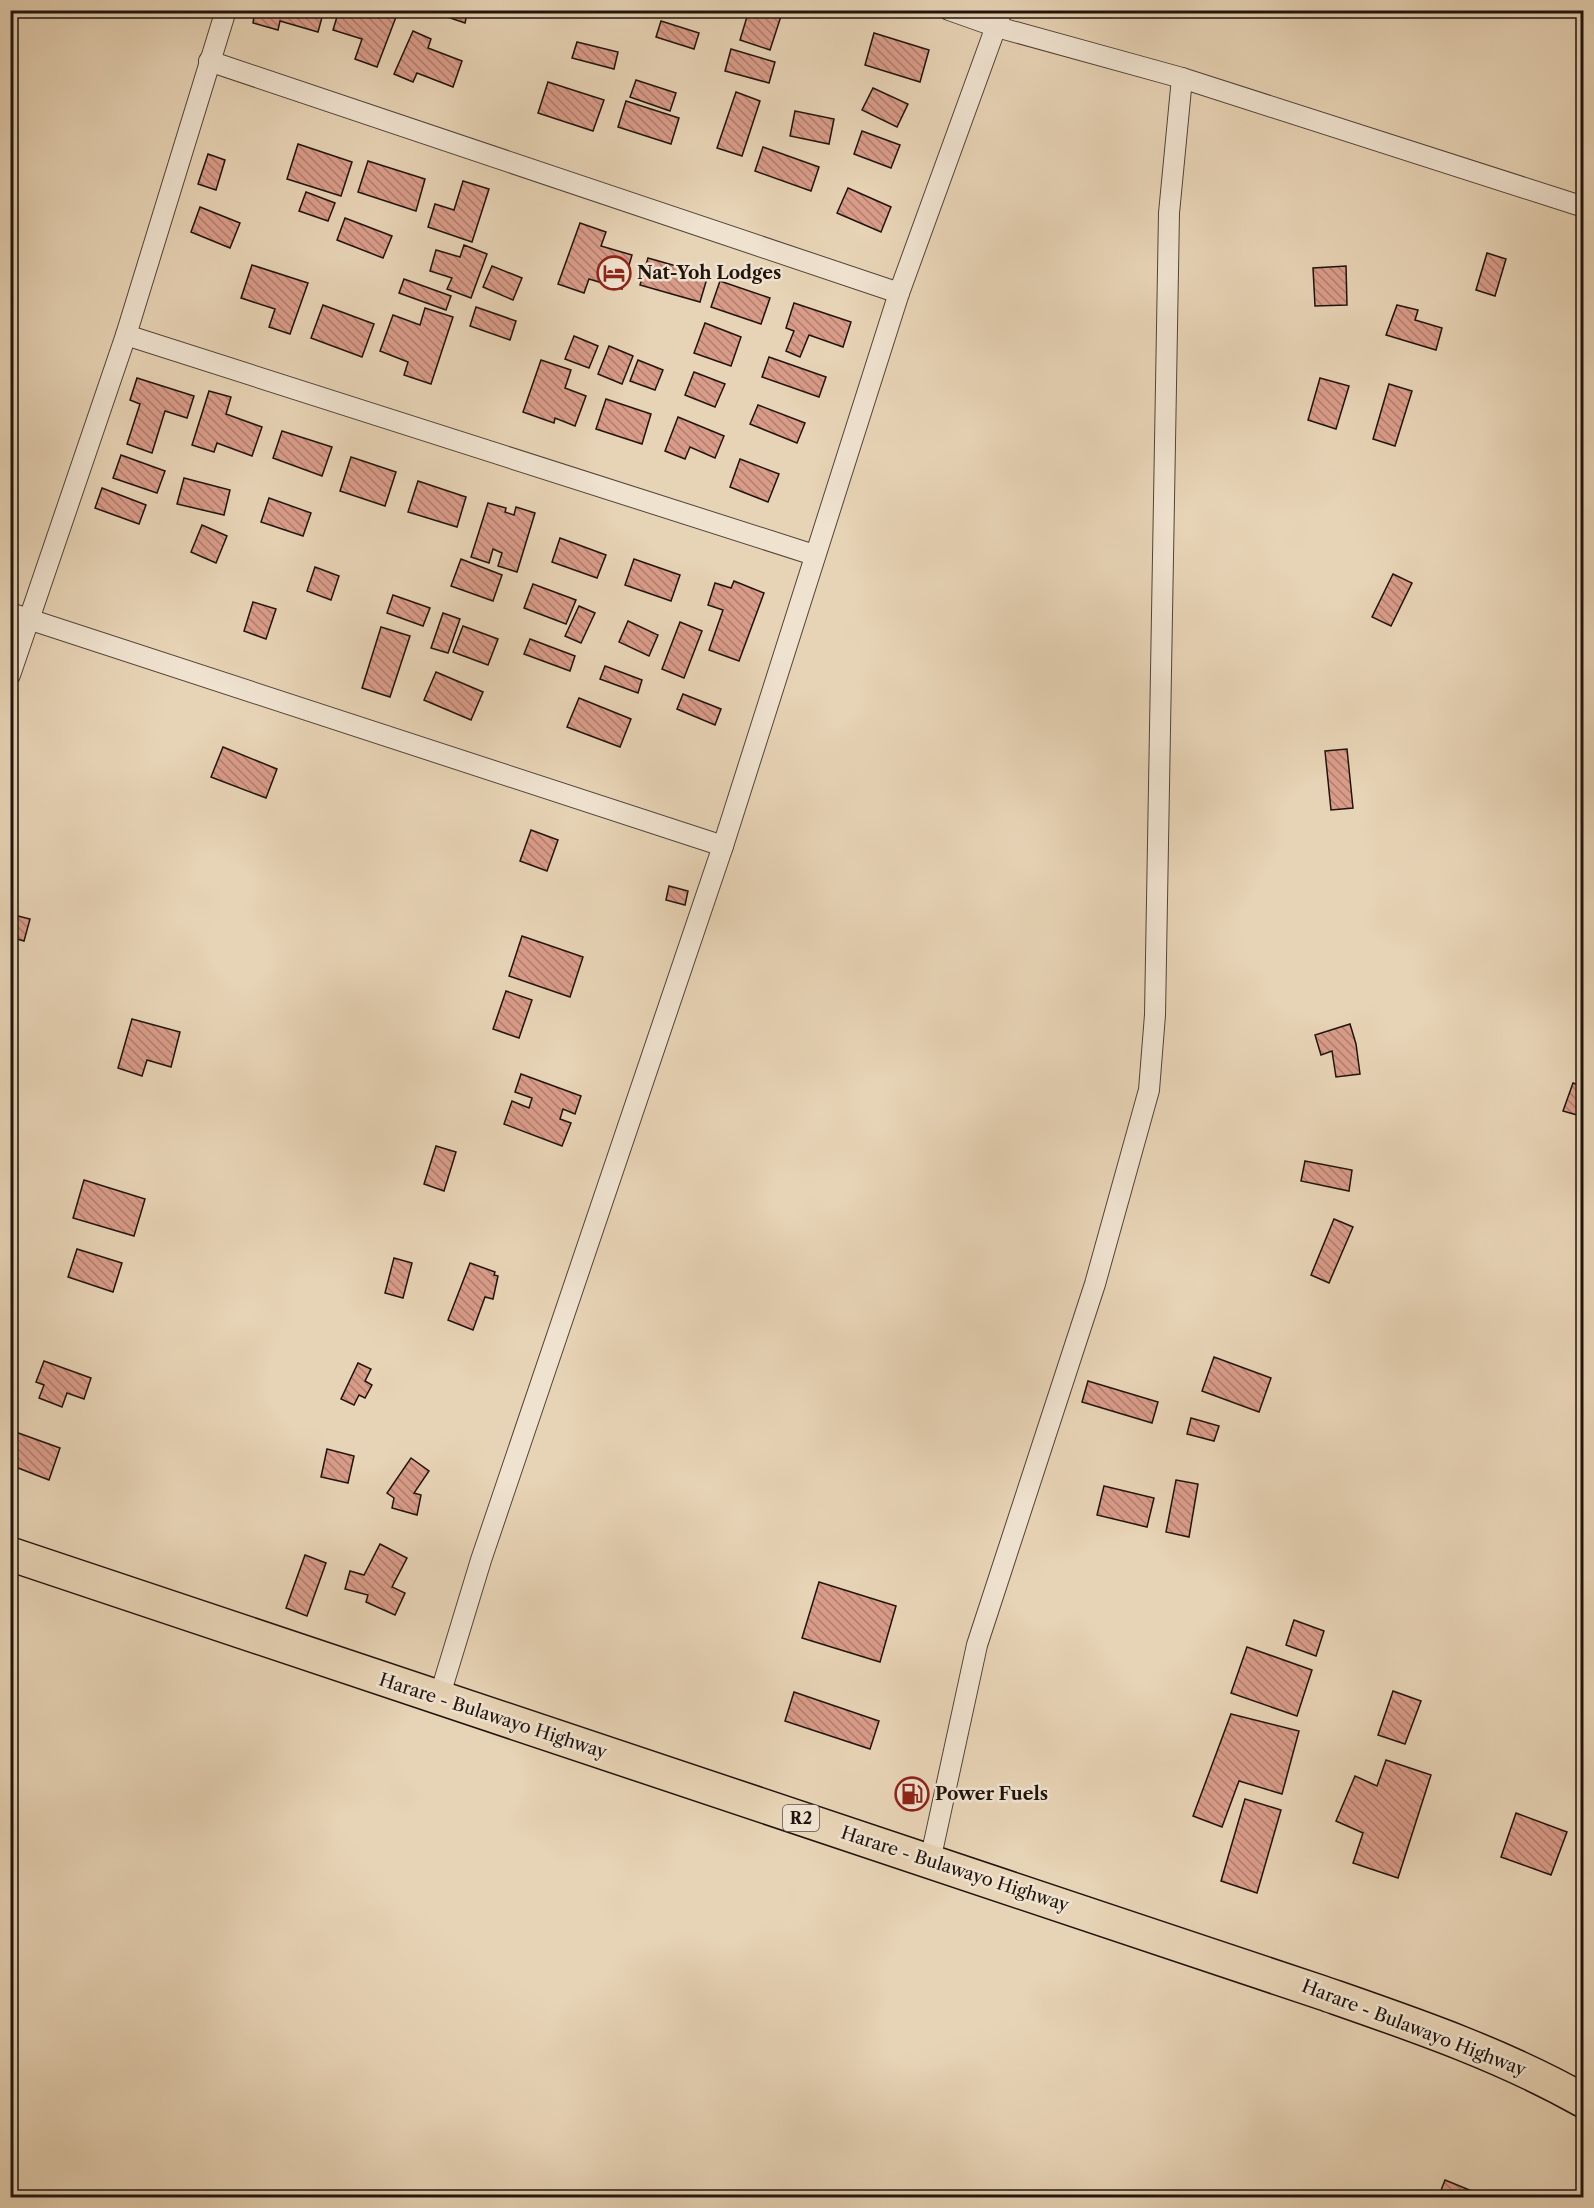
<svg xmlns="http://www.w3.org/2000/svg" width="1594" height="2208" viewBox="0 0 1594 2208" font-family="'Libre Caslon Text',serif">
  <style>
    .building { fill: url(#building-back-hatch); stroke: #20140d; stroke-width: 1.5 }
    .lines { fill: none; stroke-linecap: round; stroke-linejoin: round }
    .street-casing { stroke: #524437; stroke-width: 22 }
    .highway-casing { stroke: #20140d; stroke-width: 36 }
    .street { stroke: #efe2cf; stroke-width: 20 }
    .highway { stroke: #e7d3b5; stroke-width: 33 }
    .labels { text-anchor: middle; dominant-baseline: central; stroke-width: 5; stroke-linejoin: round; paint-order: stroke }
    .shield { fill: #efe2cf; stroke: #5e5247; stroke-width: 1.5 }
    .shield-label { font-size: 16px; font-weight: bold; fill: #20140d }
    .poi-label { font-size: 18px; font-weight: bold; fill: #20140d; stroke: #efe2cf; text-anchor: start }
    .street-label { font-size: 18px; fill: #20140d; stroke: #efe2cf }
  </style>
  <defs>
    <pattern id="building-back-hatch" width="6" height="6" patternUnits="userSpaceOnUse" patternTransform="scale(1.5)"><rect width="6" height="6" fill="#d99c89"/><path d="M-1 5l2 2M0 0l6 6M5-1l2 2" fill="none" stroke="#b07e6e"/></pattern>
  </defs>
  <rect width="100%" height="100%" fill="#e7d3b5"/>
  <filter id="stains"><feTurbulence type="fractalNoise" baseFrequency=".00333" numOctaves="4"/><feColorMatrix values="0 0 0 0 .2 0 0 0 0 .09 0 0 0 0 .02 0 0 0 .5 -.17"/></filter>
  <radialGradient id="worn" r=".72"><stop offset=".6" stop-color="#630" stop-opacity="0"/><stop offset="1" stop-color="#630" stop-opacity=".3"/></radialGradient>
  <g class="building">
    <path d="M255 10H324L318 32 280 21 278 30 253 23Z"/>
    <path d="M339 10H379L396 17 377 67 355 59 362 39 333 30Z"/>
    <path d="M427 10H468L465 23Z"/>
    <path d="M749 10H783L770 50 740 40Z"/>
    <path d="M661 21 699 33 694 49 656 37Z"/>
    <path d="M413 31 431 39 428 48 462 61 453 87 417 73 413 82 394 74Z"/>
    <path d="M874 33 929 50 920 82 865 65Z"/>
    <path d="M577 42 618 52 614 69 572 58Z"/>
    <path d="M731 49 775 62 769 83 725 71Z"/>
    <path d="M636 80 676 93 670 111 630 97Z"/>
    <path d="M548 82 604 100 593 131 538 113Z"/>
    <path d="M873 88 908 104 897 127 862 110Z"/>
    <path d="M736 92 760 101 742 156 717 148Z"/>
    <path d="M626 101 679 118 671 144 618 127Z"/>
    <path d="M795 111 834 119 829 144 790 136Z"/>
    <path d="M862 131 900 145 891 168 854 154Z"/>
    <path d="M298 144 352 162 341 196 287 179Z"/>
    <path d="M763 147 819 167 811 191 755 171Z"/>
    <path d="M208 154 225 160 216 190 198 184Z"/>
    <path d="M368 161 425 179 416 211 358 192Z"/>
    <path d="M463 181 489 189 472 242 428 227 435 204 454 210Z"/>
    <path d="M848 188 891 207 881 232 837 213Z"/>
    <path d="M306 192 335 203 328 221 299 211Z"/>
    <path d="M200 207 240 223 230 248 191 232Z"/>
    <path d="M345 218 392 236 383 258 337 240Z"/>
    <path d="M580 223 606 232 601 246 632 255 622 289 589 279 584 293 558 284Z"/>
    <path d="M464 245 487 254 471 298 447 289 452 278 430 271 436 250 460 257Z"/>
    <path d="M1487 253 1506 259 1495 296 1476 290Z"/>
    <path d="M648 258 708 275 700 302 640 285Z"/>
    <path d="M252 265 308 283 290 334 269 327 275 309 241 298Z"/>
    <path d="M492 266 522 278 513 300 483 287Z"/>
    <path d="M1346 266 1347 305 1315 306 1313 268Z"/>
    <path d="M404 279 451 296 446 310 399 293Z"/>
    <path d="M720 281 770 298 761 324 711 307Z"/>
    <path d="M794 303 851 322 843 347 809 335 800 357 786 351 794 331 786 328Z"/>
    <path d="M323 305 374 324 362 357 311 338Z"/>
    <path d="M1397 305 1418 310 1415 320 1442 328 1436 350 1386 335Z"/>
    <path d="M476 307 516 321 510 340 470 326Z"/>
    <path d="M425 308 453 317 431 384 404 375 408 362 380 351 393 315 420 325Z"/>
    <path d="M705 323 741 337 731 366 694 353Z"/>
    <path d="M574 336 598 346 589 368 565 359Z"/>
    <path d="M609 346 633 356 622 384 598 374Z"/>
    <path d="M769 357 826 377 819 397 762 377Z"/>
    <path d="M541 360 571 370 565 388 586 396 575 426 555 418 554 423 523 412Z"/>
    <path d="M638 360 663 370 655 390 630 381Z"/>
    <path d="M694 372 725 384 715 407 685 395Z"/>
    <path d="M137 378 194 396 187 418 165 411 152 453 127 444 140 404 130 400Z"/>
    <path d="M1320 378 1349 386 1336 429 1308 420Z"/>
    <path d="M1389 384 1412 391 1395 446 1373 439Z"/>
    <path d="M209 391 231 397 226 414 262 427 252 456 217 443 214 452 192 445Z"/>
    <path d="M606 399 651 414 642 444 596 429Z"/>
    <path d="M758 405 805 423 797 443 750 424Z"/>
    <path d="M678 417 724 436 715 458 690 447 685 459 665 451Z"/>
    <path d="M282 431 332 447 322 476 273 458Z"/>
    <path d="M121 455 165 471 157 493 113 478Z"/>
    <path d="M351 457 396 472 385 506 340 491Z"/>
    <path d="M740 459 779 474 768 502 730 487Z"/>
    <path d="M184 478 230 490 224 515 177 504Z"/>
    <path d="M418 481 466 497 457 527 408 512Z"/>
    <path d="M102 488 146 505 139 524 95 508Z"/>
    <path d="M269 498 311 513 303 536 261 522Z"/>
    <path d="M488 503 506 508 505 512 514 515 516 507 535 513 517 572 498 566 502 553 493 549 489 563 471 557Z"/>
    <path d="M202 525 227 536 216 563 191 552Z"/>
    <path d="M560 538 606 555 597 578 552 562Z"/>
    <path d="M461 559 502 575 493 601 451 586Z"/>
    <path d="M634 559 680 575 671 601 625 585Z"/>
    <path d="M315 567 339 576 331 600 307 591Z"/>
    <path d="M1393 574 1412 583 1391 626 1372 617Z"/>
    <path d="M734 581 764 593 739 661 709 650 723 610 708 605 715 583 731 588Z"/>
    <path d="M533 584 576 600 566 624 524 608Z"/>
    <path d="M393 595 430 608 423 626 387 613Z"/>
    <path d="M253 602 276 609 266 639 244 631Z"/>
    <path d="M579 606 595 613 581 643 565 636Z"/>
    <path d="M443 613 460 619 448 653 431 648Z"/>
    <path d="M628 621 658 635 649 656 619 642Z"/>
    <path d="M680 622 702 631 684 678 662 669Z"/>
    <path d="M463 626 498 639 488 665 453 652Z"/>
    <path d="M381 627 410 636 390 697 362 688Z"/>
    <path d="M530 639 575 656 570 671 524 654Z"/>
    <path d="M605 666 642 680 638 693 600 679Z"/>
    <path d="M436 672 483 692 471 720 424 700Z"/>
    <path d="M683 694 721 709 715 725 677 709Z"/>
    <path d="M579 698 631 719 620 747 567 727Z"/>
    <path d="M223 747 277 769 266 798 211 777Z"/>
    <path d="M1347 749 1353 808 1331 810 1325 751Z"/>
    <path d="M531 830 558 840 547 871 520 861Z"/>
    <path d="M669 886 688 891 685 905 666 900Z"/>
    <path d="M10 914 30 919 24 941 10 937Z"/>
    <path d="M522 936 583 957 570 997 509 976Z"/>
    <path d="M506 991 532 1000 519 1038 493 1029Z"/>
    <path d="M132 1019 180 1032 171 1067 147 1060 142 1076 118 1068Z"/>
    <path d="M1350 1024 1356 1044 1360 1074 1336 1077 1332 1051 1321 1055 1315 1035Z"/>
    <path d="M521 1074 581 1096 575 1114 563 1109 560 1119 571 1123 562 1146 504 1124 512 1101 529 1108 532 1098 515 1092Z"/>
    <path d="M1573 1083 1584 1087V1117L1563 1111Z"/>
    <path d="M436 1146 456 1152 444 1191 424 1184Z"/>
    <path d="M1305 1161 1352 1170 1349 1191 1301 1181Z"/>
    <path d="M84 1180 145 1199 134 1236 73 1218Z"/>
    <path d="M1334 1219 1353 1227 1329 1283 1311 1275Z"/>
    <path d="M77 1249 122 1263 113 1292 68 1277Z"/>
    <path d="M394 1258 412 1263 403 1298 385 1293Z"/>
    <path d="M470 1263 495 1272 494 1275 498 1276 493 1299 485 1297 473 1330 448 1320Z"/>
    <path d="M1214 1357 1271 1378 1259 1412 1202 1391Z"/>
    <path d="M44 1361 91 1378 84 1399 67 1393 62 1407 39 1398 44 1385 36 1382Z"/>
    <path d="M358 1363 371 1369 365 1381 372 1385 365 1398 359 1395 354 1405 341 1399Z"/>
    <path d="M1088 1381 1158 1402 1152 1423 1082 1402Z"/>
    <path d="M1191 1418 1219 1426 1214 1441 1187 1434Z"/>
    <path d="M10 1430 60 1448 49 1480 13 1466 10 1472Z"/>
    <path d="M327 1449 354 1456 348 1483 321 1477Z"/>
    <path d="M411 1458 429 1471 414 1493 421 1495 417 1515 392 1508 394 1498 387 1493Z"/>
    <path d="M1176 1480 1198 1484 1189 1537 1166 1532Z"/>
    <path d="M1104 1486 1154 1498 1147 1527 1097 1515Z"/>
    <path d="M380 1544 407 1558 392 1587 405 1593 395 1615 366 1602 368 1595 345 1589 350 1571 364 1575Z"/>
    <path d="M305 1555 326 1563 307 1616 286 1608Z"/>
    <path d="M819 1582 896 1606 880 1662 802 1638Z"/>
    <path d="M1294 1620 1324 1631 1316 1656 1286 1645Z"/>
    <path d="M1247 1647 1312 1670 1297 1716 1231 1693Z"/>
    <path d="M1393 1691 1421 1701 1405 1744 1378 1735Z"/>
    <path d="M794 1692 879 1721 870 1749 785 1721Z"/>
    <path d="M1231 1714 1299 1731 1282 1794 1239 1781 1222 1827 1193 1816Z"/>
    <path d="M1386 1760 1431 1775 1398 1878 1353 1863 1363 1833 1336 1821 1355 1776 1377 1786Z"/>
    <path d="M1245 1799 1281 1810 1257 1893 1221 1881Z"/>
    <path d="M1516 1813 1567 1832 1551 1875 1501 1857Z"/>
    <path d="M1445 2180 1489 2198H1438Z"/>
  </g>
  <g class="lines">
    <defs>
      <g id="street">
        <path d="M949 10 997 27 1182 78 1584 207"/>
        <path d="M209 61 899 293"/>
        <path d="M126 335 814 555"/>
        <path d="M10 613 723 846"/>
        <path d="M10 675 126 335 226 10"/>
        <path d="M439 1698 481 1560 723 846 899 293 1002 10"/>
        <path d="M930 1861 977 1645 1095 1284 1149 1090 1155 1015 1169 213 1182 78"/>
      </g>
      <path id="highway" d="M10 1554 1323 1993C1412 2024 1501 2054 1584 2101"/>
    </defs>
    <use href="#street" class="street-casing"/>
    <use href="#highway" class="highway-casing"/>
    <use href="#street" class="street"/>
    <use href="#highway" class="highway"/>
  </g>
  <defs>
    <symbol id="hotel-ring" viewBox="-11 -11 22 22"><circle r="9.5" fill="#efe2cf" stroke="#8f2418" stroke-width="1.5"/><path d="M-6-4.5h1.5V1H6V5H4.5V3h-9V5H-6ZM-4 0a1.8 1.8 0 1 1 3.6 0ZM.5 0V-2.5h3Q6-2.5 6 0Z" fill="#8f2418"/></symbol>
    <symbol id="fuel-ring" viewBox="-11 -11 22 22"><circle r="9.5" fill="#efe2cf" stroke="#8f2418" stroke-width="1.5"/><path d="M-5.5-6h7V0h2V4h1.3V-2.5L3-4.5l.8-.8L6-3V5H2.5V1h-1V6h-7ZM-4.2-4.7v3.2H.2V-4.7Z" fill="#8f2418"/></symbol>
  </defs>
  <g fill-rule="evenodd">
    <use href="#hotel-ring" x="595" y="254" width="38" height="38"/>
    <use href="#fuel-ring" x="893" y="1775" width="38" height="38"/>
  </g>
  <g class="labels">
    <rect class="shield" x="783" y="1805" width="36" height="26" rx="4.5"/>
    <g class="shield-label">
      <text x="801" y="1818">R2</text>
    </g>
    <g class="poi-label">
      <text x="637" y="273">Nat-Yoh Lodges</text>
      <text x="935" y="1794">Power Fuels</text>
    </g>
    <g class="street-label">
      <text transform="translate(493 1716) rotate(18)">Harare - Bulawayo Highway</text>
      <text transform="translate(955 1869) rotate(18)">Harare - Bulawayo Highway</text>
      <text transform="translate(1414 2028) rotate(21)">Harare - Bulawayo Highway</text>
    </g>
  </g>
  <rect width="1594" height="2208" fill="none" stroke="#e7d3b5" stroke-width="36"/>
  <rect x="12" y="12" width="1570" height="2184" fill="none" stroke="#20140d" stroke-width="3"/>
  <rect x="18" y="18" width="1558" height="2172" fill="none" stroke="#20140d" stroke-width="1.5"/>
  <rect width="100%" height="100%" filter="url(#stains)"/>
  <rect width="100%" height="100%" fill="url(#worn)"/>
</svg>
